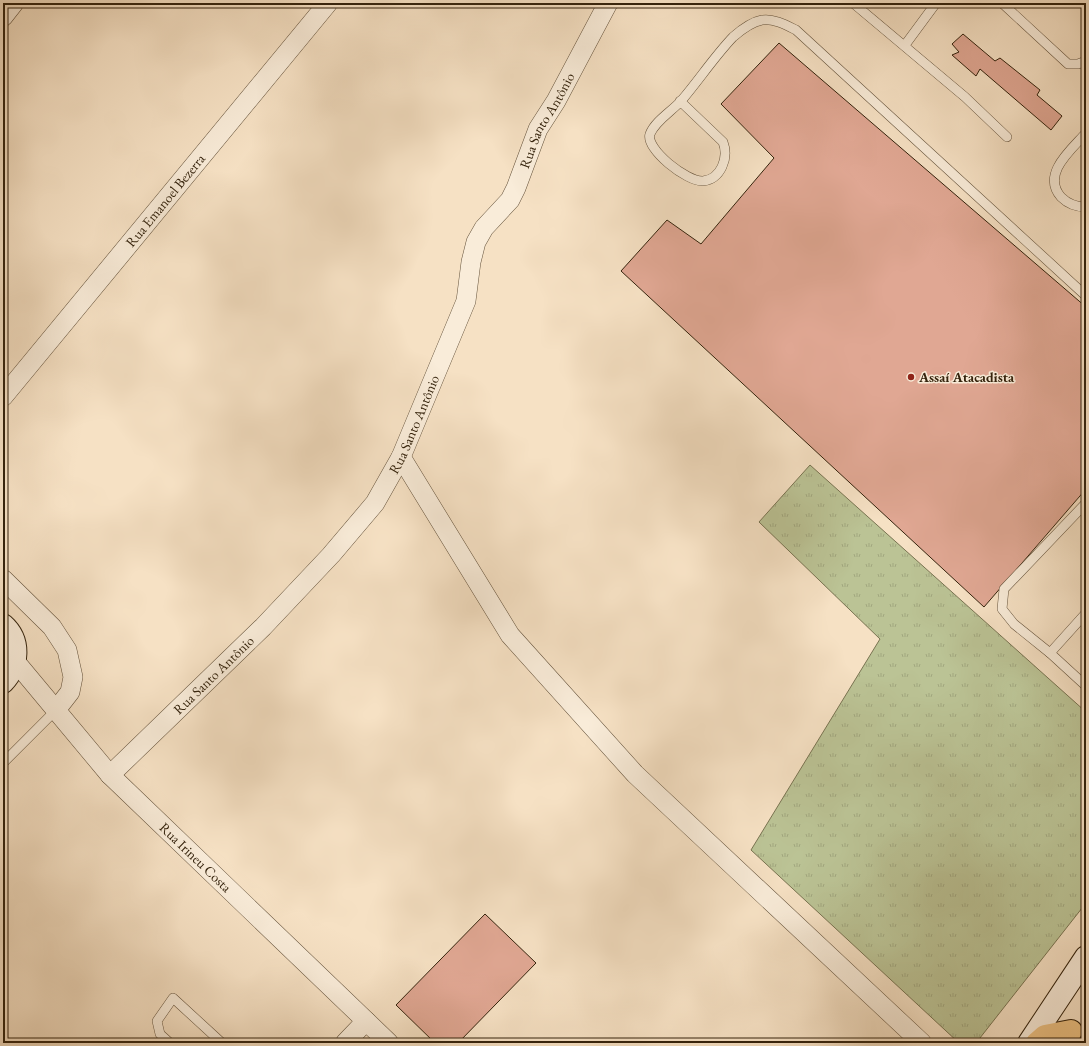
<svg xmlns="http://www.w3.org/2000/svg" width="1089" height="1046" viewBox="0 0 1089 1046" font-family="'EB Garamond',serif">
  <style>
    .grass { fill: url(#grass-tufts); stroke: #787351 }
    .building { fill: #e0a793; stroke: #34230d }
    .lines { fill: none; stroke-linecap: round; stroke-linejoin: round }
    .primary-tunnel { stroke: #cfbb9f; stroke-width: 22; stroke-dasharray: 22 11; stroke-linecap: butt }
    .lane-casing { stroke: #64523b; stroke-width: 10 }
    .street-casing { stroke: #64523b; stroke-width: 20 }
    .secondary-casing { stroke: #34230d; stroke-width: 24 }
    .primary-casing { stroke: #34230d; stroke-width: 24 }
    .lane { stroke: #f9ecd9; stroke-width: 9 }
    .street { stroke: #f9ecd9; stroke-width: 19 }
    .secondary { stroke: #f9ecd9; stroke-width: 22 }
    .primary { stroke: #ebc082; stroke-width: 22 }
    .poi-dot { fill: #8f2418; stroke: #f9ecd9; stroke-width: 1.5 }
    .labels { text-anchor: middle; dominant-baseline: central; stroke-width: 3; stroke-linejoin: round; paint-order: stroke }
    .street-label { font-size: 14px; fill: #34230d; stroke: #f9ecd9 }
    .poi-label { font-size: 14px; font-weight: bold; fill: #34230d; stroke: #f9ecd9; text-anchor: start }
  </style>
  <defs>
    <pattern id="grass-tufts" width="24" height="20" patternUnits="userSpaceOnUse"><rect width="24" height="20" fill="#bbc395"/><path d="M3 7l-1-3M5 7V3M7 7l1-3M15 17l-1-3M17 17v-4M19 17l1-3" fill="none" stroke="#a1a77f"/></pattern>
  </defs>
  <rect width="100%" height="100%" fill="#f6e1c4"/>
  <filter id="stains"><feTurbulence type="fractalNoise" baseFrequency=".005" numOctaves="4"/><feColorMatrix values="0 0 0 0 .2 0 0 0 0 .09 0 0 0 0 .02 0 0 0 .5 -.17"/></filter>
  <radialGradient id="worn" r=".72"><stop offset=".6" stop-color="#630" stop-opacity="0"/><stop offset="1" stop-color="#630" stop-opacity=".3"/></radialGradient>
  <path class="grass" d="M810 465 1086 712V903L976 1043H959L751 850 880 639 759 522Z"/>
  <g class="building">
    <path d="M922 3H931L927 8Z"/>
    <path d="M963 34 995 61 1000 58 1040 90 1037 95 1062 116 1051 130 980 69 976 76 952 55 959 52 952 44Z"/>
    <path d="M779 43 1086 307V489L984 607 621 271 667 220 701 244 774 158 721 104Z"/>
    <path d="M485 914 536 963 458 1043H435L396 1005Z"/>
  </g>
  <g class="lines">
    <path class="primary-tunnel" d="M1071 1031 1086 1042"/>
    <defs>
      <g id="lane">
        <path d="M853 3 965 97 1007 137"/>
        <path d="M1002 3 1068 64H1078L1086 61"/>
        <path d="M905 45 936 3"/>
        <path d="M680 101 723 142C729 158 721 179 703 181 687 182 645 149 650 134 655 121 672 111 681 101 699 80 714 57 733 37 741 30 751 22 762 20 773 18 786 25 796 30L1086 296"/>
        <path d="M1086 133C1071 150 1041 174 1061 197 1068 204 1076 207 1086 207"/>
        <path d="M1086 503 1004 589 1002 609 1014 624 1050 653 1086 686"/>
        <path d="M1050 653 1086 613"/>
        <path d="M3 763 56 710"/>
        <path d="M170 1043 160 1034 157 1021 173 998 222 1043"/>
      </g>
      <g id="street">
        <path d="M3 17 14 3"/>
        <path id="s1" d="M3 397 328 3"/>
        <path d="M401 457 510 635 635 774 922 1043"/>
        <path d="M3 579 52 627 67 650 73 677 70 692 56 710"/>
        <path id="s2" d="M15 661 110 775 389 1043"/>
        <path id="s3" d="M110 775 263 627 331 555 375 503 401 457 466 301 471 262 476 242 484 228 510 200 516 188 538 129 556 101 608 3"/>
        <path d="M345 1043 366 1021"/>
      </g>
      <g id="secondary">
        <path d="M3 625C21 641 18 666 3 682"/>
        <path d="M1029 1043 1086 957"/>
      </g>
      <path id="primary" d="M1037 1043 1045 1036 1071 1031"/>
    </defs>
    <use href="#lane" class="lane-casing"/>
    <use href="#street" class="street-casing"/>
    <use href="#secondary" class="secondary-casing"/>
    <use href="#primary" class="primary-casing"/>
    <use href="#lane" class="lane"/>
    <use href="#street" class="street"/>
    <use href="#secondary" class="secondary"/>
    <use href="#primary" class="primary"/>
  </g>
  <circle class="poi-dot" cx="911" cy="377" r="4"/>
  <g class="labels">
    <g class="street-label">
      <text stroke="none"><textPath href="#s3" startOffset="804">Rua Santo Antônio</textPath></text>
      <text stroke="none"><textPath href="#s1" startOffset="255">Rua Emanoel Bezerra</textPath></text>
      <text stroke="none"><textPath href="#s3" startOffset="468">Rua Santo Antônio</textPath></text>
      <text stroke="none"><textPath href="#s3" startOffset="144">Rua Santo Antônio</textPath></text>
      <text stroke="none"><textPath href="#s2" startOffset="267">Rua Irineu Costa</textPath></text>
    </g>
    <g class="poi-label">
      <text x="919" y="377">Assaí Atacadista</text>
    </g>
  </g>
  <rect width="1089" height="1046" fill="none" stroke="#f6e1c4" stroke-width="16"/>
  <rect x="4" y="4" width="1081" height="1038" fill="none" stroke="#34230d" stroke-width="2"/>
  <rect x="8" y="8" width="1073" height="1030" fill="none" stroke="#34230d"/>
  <rect width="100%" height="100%" filter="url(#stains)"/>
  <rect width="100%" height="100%" fill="url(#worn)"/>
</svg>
